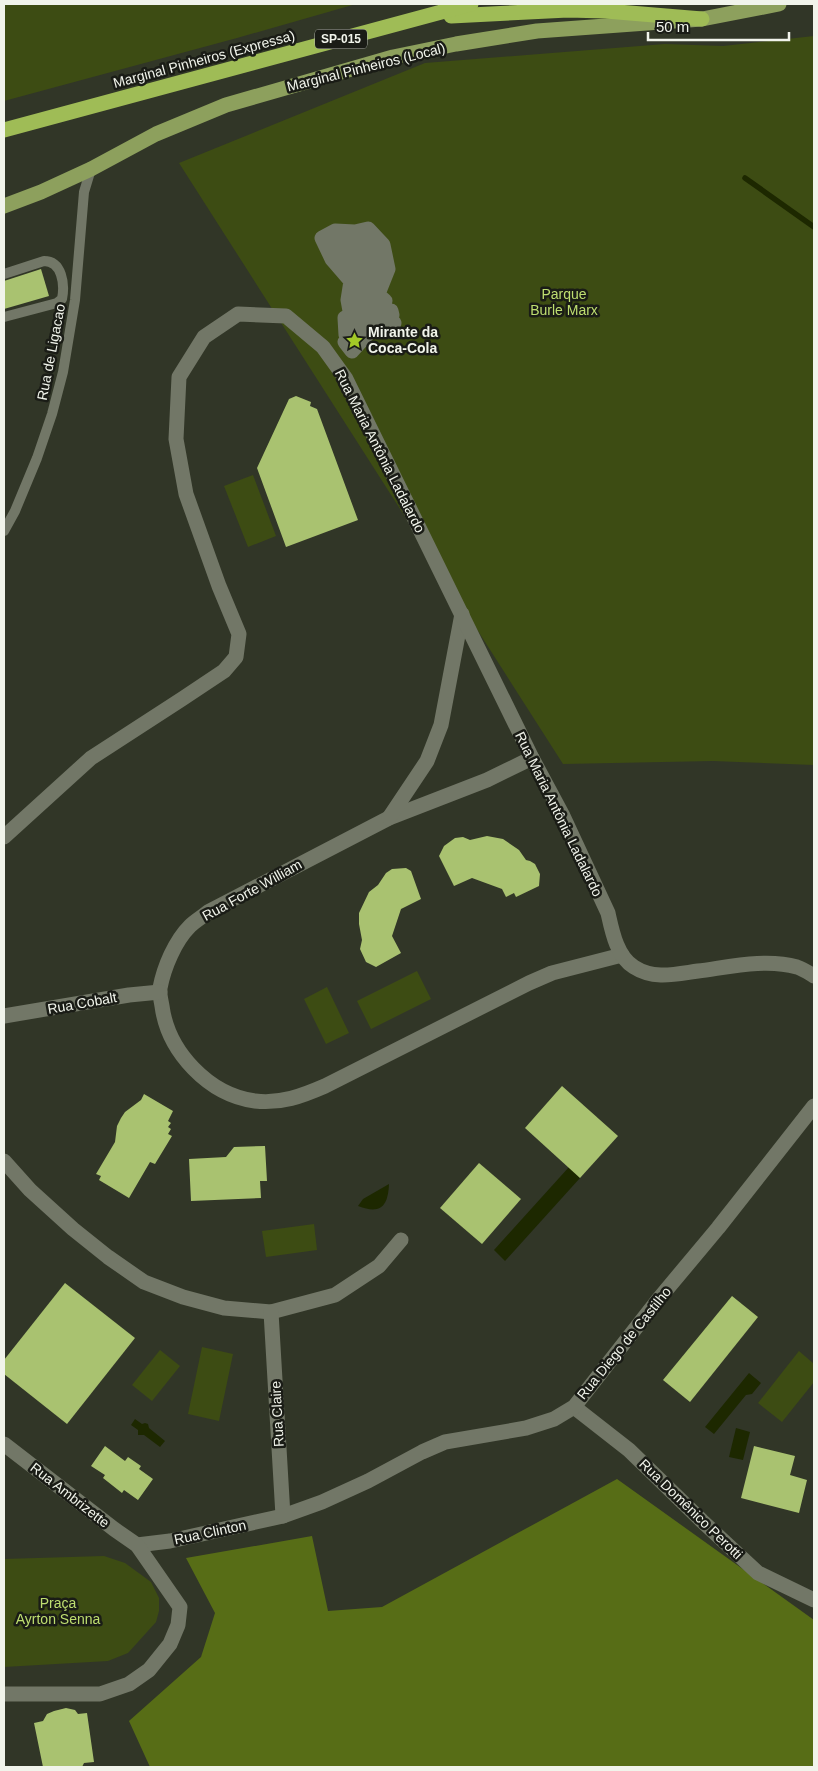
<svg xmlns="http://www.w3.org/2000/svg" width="818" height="1771" viewBox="0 0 818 1771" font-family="Helvetica,sans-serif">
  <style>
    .green { fill: #3d4c13 }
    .forest { fill: #576d16 }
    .water { fill: #1d2800 }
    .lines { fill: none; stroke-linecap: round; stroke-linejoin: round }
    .stream { stroke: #1d2800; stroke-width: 5.5 }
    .building { fill: #a9c270 }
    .lane { stroke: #727767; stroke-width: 10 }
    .street { stroke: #727767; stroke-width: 15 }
    .secondary { stroke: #727767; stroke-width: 15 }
    .primary { stroke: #8da05d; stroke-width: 15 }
    .highway { stroke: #9fbc56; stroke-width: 15 }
    .labels { text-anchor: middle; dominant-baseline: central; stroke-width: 5; stroke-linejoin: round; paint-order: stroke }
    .shield { fill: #1a1c16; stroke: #b0b3ab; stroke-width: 1 }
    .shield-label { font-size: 12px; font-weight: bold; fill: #f1f4eb }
    .street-label { font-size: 14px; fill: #f1f4eb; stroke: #1a1c16 }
    .park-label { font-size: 14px; fill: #bede70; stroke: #1a1c16 }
    .poi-label { font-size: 14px; font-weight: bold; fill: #f1f4eb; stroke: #1a1c16; text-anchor: start }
  </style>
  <rect width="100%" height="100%" fill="#313627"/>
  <g class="green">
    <path d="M4 4H356L237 38 4 101Z"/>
    <path d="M814 36V765L713 761 563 764 179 163 425 63 665 44 723 46Z"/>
    <path d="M253 475 276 536 248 547 224 486Z"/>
    <path d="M417 971 431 999 371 1029 357 1001Z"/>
    <path d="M327 987 349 1033 326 1044 304 999Z"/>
    <path d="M314 1224 317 1250 266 1257 262 1231Z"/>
    <path d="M202 1347 233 1354 219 1421 188 1414Z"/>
    <path d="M160 1350 180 1366 152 1401 132 1385Z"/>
    <path d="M799 1351 814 1364V1382L782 1422 758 1403Z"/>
    <path d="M104 1556 125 1563 151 1582 159 1598V1611L156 1622 128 1653 108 1661 4 1667V1559Z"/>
  </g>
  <path class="forest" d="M617 1479 814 1620V1767H150L129 1721 201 1657 215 1613 186 1558 312 1536 328 1611 382 1607Z"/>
  <g class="water">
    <path d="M569 1167 580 1178 505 1261 494 1250Z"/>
    <path d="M389 1184C388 1206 381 1215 358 1206L363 1199Z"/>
    <path d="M749 1373 761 1383 752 1394 746 1395 714 1434 705 1427Z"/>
    <path d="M135 1419 142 1424 145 1423 148 1424 149 1428 165 1441 160 1447 144 1435H138V1430L131 1425Z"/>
    <path d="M736 1428 750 1432 743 1460 729 1457Z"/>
  </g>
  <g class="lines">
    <path class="stream" d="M745 178 814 227"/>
  </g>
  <g class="building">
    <path d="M41 269 49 296 4 309V281Z"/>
    <path d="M296 396 311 402 310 406 317 409 358 520 286 547 257 468 289 399Z"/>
    <path d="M487 836 503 839 519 850 526 860 530 861 535 864 540 874 539 886 516 897 514 893 506 897 502 889 472 878 454 886 439 856 444 846 455 838 463 837 470 840Z"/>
    <path d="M406 868 411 871 421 899 401 909 392 936 401 953 376 967 366 962 360 949 362 940 359 924V913L369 892 378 885 386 873 392 869Z"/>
    <path d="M562 1086 618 1136 580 1178 525 1128Z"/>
    <path d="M144 1094 173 1111 168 1121 171 1123 168 1127 171 1129 168 1134 172 1136 155 1164 150 1162 129 1198 99 1180 101 1176 96 1174 115 1142 117 1126 121 1118 125 1112 141 1100Z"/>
    <path d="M265 1146 267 1181H260L261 1198 191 1201 189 1159 226 1157 234 1147Z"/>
    <path d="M479 1163 521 1199 482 1244 440 1208Z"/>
    <path d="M65 1283 135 1338 67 1424 4 1374V1360Z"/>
    <path d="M732 1296 758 1317 690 1402 663 1380Z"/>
    <path d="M105 1446 125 1461 128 1457 141 1466 139 1469 153 1479 138 1500 124 1490 122 1493 103 1478 105 1475 91 1466Z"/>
    <path d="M754 1446 795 1456 790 1475 807 1480 799 1513 741 1498Z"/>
    <path d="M66 1708 75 1710 78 1714 87 1713 94 1762 84 1763 82 1767H43L34 1723 43 1721 47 1714 54 1711Z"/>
  </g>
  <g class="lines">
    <g class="lane">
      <path d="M4 274 44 261C62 261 65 284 62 299L57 303 4 317"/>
      <path d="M4 531 15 511 37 458 52 414 63 372 75 300 84 192 91 169"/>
    </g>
    <g class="street">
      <path d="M368 273 362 261 373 269 363 277 359 271 356 251C366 258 369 262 375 273L367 283 361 286 355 276 353 255 346 248 351 242 363 244 373 256 379 268 372 290 365 293H354C352 268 351 262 332 245L342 238H369L387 266 380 278V289L388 269 383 245 368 229 355 232 335 231 322 238 332 259 351 281 348 300 350 311 358 300 377 294 385 301 345 318 346 335 365 319 391 311 392 315 372 318 345 342 352 351 373 328 394 323"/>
      <path d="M532 758 487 780 389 818 208 912C202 917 195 921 190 926 175 941 164 967 160 988 159 993 161 1000 162 1006 168 1052 209 1095 255 1101 281 1104 302 1096 325 1086L529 983 552 973 622 955"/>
      <path d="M4 1016 129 995 160 992"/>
      <path d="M4 1161 30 1190 73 1229 108 1257 144 1282 183 1297 224 1308 271 1312 335 1295 379 1266 401 1240"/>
      <path d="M271 1312 283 1516"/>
      <path d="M574 1407 629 1450 702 1521 758 1573 814 1600"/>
      <path d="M137 1545 170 1541 283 1516 322 1502 368 1481 422 1452 445 1442 526 1428 554 1419 574 1407 657 1301 718 1228 814 1106"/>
    </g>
    <g class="secondary">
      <path d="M389 818 427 761 441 725 462 614"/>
      <path d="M4 837 91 758 182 699 224 671 236 657 239 634 219 586 186 494 176 439 179 377 204 337 238 314 286 316 323 347 346 379 532 758 562 814 608 913C612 931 617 957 634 967 654 980 676 974 698 971 729 967 766 958 797 967 803 969 809 973 814 976"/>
      <path d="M4 1444 114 1529 137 1545 180 1607 178 1625 170 1644 149 1670 129 1684 100 1694H4"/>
    </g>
    <path class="primary" d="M4 206 41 192 91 169 156 134 226 105 393 57 456 44 537 31 702 19 779 4"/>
    <g class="highway">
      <path d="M451 16 568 10 606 11 702 19"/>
      <path d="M4 130 471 4"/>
    </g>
  </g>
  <defs>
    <symbol id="sight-bare" viewBox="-9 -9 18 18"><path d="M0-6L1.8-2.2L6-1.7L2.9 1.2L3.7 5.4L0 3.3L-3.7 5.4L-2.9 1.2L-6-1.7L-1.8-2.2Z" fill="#a3c927" stroke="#1a1c16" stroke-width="2.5" paint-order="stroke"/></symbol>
  </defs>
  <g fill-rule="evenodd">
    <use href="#sight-bare" x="342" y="328" width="25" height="25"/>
  </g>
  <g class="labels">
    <rect class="shield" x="315" y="29.5" width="52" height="19" rx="4"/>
    <g class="shield-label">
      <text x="341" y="39">SP-015</text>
    </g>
    <g class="street-label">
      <text transform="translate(204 59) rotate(-15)">Marginal Pinheiros (Expressa)</text>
      <text transform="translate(366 67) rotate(-14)">Marginal Pinheiros (Local)</text>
      <text transform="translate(51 352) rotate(-79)">Rua de Ligacao</text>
      <text transform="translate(380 451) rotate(63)">Rua Maria Antônia Ladalardo</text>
      <text transform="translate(559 814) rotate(64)">Rua Maria Antônia Ladalardo</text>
      <text transform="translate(252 890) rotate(-29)">Rua Forte William</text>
      <text transform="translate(82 1003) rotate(-10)">Rua Cobalt</text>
      <text transform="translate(624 1343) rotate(-51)">Rua Diego de Castilho</text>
      <text transform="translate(277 1414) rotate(-93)">Rua Claire</text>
      <text transform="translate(70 1495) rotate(38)">Rua Ambrizette</text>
      <text transform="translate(691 1509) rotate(44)">Rua Domênico Perotti</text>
      <text transform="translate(210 1532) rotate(-12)">Rua Clinton</text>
    </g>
    <g class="park-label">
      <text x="564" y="294">Parque<tspan x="564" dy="16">Burle Marx</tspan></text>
      <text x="58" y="1603">Praça<tspan x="58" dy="16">Ayrton Senna</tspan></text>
    </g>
    <g class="poi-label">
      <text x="368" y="332">Mirante da<tspan x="368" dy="16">Coca-Cola</tspan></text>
    </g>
  </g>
  <rect width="818" height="1771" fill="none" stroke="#f1f4eb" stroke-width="10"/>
  <path d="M648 32v8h141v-8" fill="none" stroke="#f1f4eb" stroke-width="2.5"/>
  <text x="656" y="32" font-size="15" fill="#f1f4eb" stroke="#1a1c16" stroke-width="4" paint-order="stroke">50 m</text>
</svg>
